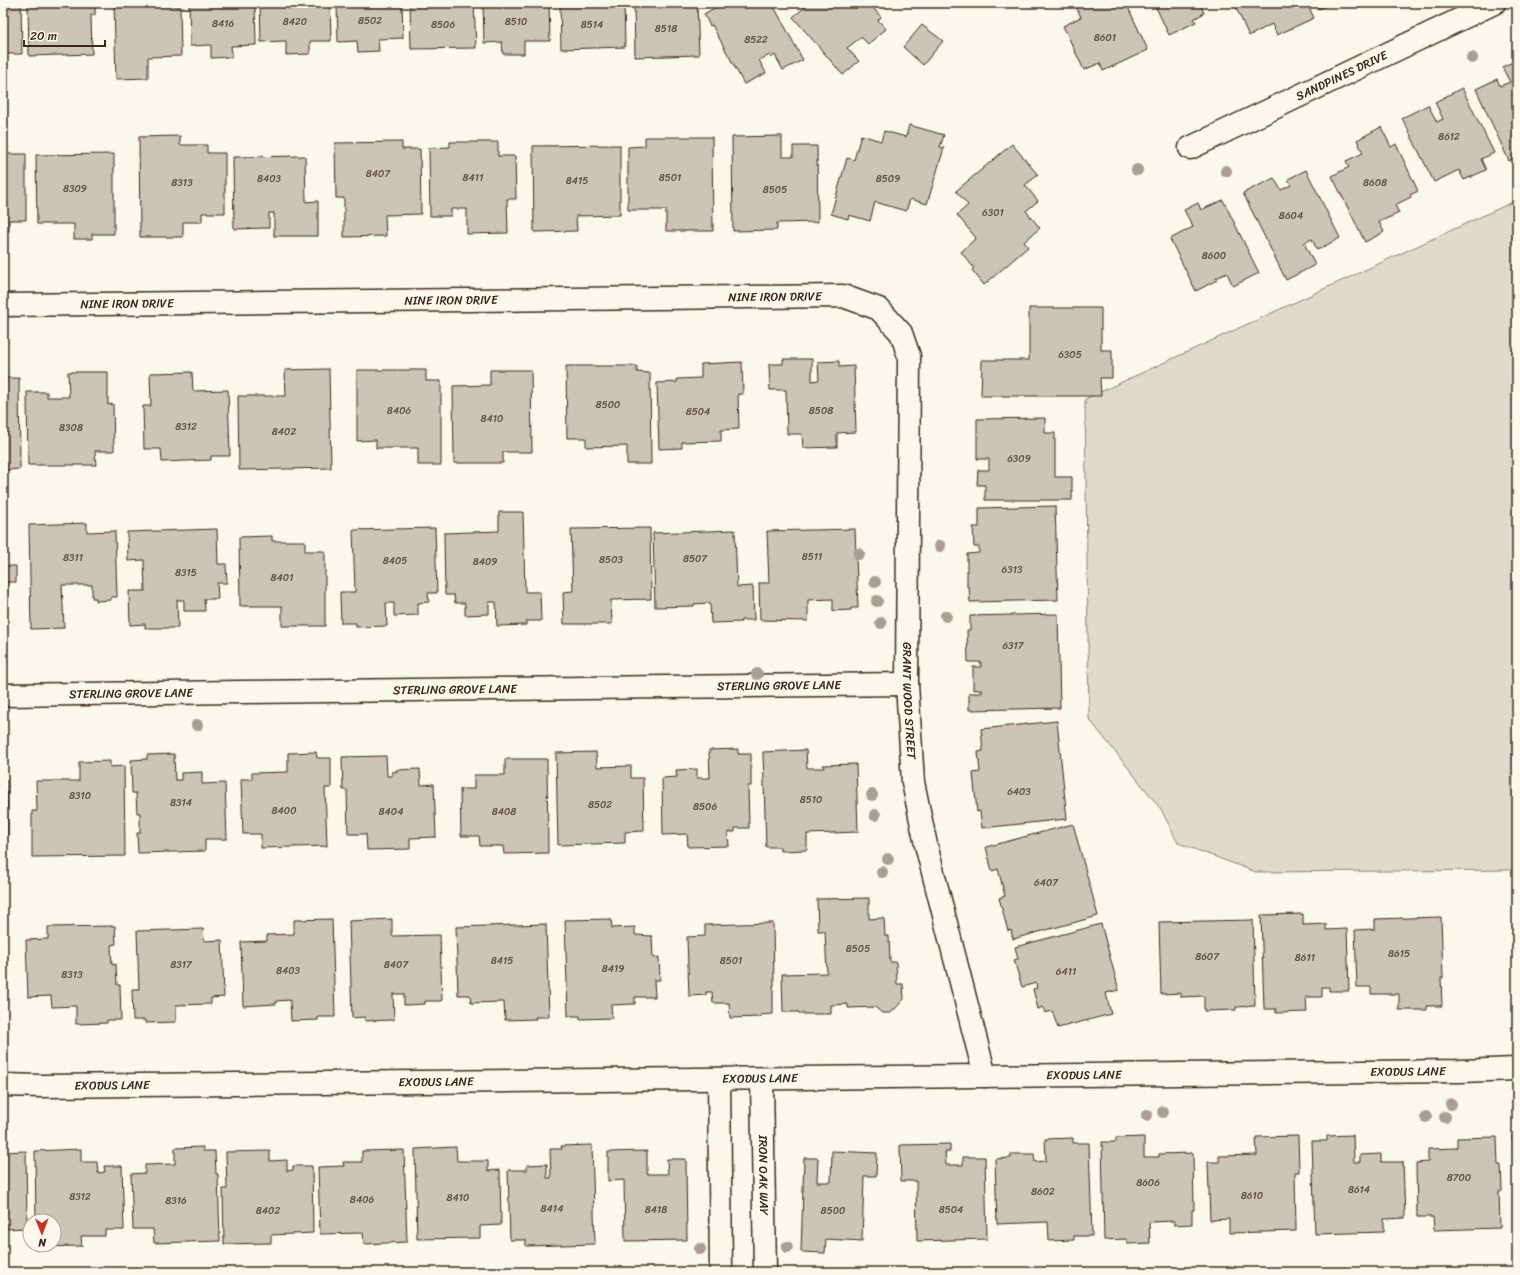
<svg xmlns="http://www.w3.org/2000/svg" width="1520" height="1275" viewBox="0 0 1520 1275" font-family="Sriracha,sans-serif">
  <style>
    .green { fill: #dfd9ce; stroke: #8d8276 }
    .building { fill: #ccc4b9; stroke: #3b2a1e }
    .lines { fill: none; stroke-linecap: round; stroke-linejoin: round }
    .minor-casing { stroke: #3b2a1e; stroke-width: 25 }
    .minor { stroke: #fbf7ec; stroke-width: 22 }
    .tree { fill: #a89e93 }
    .labels { text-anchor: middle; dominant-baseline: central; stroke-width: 4; stroke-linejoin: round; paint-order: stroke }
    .number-label { font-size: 10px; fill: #5f5045 }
    .street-label { font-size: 12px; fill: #3b2a1e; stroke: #fbf7ec }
  </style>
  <rect width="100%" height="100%" fill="#fbf7ec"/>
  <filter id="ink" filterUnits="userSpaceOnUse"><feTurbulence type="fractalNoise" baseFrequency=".025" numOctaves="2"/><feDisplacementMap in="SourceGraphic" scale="8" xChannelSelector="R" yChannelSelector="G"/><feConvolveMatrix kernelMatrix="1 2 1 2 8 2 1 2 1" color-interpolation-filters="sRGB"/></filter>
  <g filter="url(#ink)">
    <path class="green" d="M1517 200V870L1256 872 1178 843 1161 809 1089 719 1085 399Z"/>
    <g class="building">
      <path d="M3 3H21L22 54H6L7 71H3Z"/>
      <path d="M28 3H95V15H91L92 54 29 56Z"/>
      <path d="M114 3H174V6H180L181 56 148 57V78L116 79Z"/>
      <path d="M189 3H255L256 45 231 46 232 57 211 58V45L190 46Z"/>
      <path d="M260 3H330L331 41H310V54L286 55V41L261 42Z"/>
      <path d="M337 3H402L403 38 378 39 379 51 358 52 357 41 338 42Z"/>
      <path d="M410 3H474L476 48 411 49Z"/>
      <path d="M483 3H549L550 41H524V54H503L502 42 484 43Z"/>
      <path d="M560 3H624L625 47 561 49Z"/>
      <path d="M634 3H697L699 55 635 57Z"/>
      <path d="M723 3H772L803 60 783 70 775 55 771 58 770 55 759 60 766 73 744 84 712 25 710 26 704 14Z"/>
      <path d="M810 3H869L881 17 878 20 886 29 868 44 861 37 847 48 859 61 843 75 793 17Z"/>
      <path d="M1080 3H1102L1103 5 1108 3H1126L1148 50 1103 71 1100 63 1084 70 1063 26 1081 17 1075 5Z"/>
      <path d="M1154 3H1207L1201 6 1204 13 1194 19 1196 22 1169 35Z"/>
      <path d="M1234 3H1307L1314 18 1277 35 1272 24 1249 36Z"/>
      <path d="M1316 3H1331L1319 9Z"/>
      <path d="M922 25 943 41 923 65 903 47Z"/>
      <path d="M1517 60V157L1509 161 1476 89 1497 79 1500 86 1510 82 1502 67Z"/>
      <path d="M1462 88 1494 153 1481 159 1486 170 1464 180 1459 170 1434 182 1402 118 1428 105 1437 122 1443 119 1435 102Z"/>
      <path d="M909 125 944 135 940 147 944 148 927 204 910 199 906 211 875 202 870 221 849 215 848 219 831 214 847 158 854 160 861 135 881 141 884 131 906 137Z"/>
      <path d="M1381 127 1391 147 1396 144 1418 191 1410 195 1411 197 1395 205 1399 213 1379 222 1384 232 1365 242 1332 176 1349 167 1346 161 1363 153 1357 140Z"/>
      <path d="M180 136V145H207V153H225V213H202V222H183V237H140L139 137Z"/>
      <path d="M782 136V157H793V146H817L818 222 777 223V230L733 231 732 137Z"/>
      <path d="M645 137H712L713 231H666V210H628V147L645 146Z"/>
      <path d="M402 142V149H420L421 214 385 215 386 236 344 237V198H336L335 143Z"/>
      <path d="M450 142H498V156H515L516 199H507L508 233 467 234V209H451V216H430L429 148 450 147Z"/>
      <path d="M1012 144 1038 175 1025 185 1038 201 1026 211 1040 228 1024 242 1028 247 984 285 972 270 974 268 961 252 976 238 957 215 968 205 956 191Z"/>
      <path d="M620 145V215L576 216 577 231 534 232 533 146Z"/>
      <path d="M3 154H26V220H9V231L3 232Z"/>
      <path d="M114 154V234H92V239H74V224H37L36 155Z"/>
      <path d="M305 156 306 202 318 201V236H274V213H269V228L234 229 233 157Z"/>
      <path d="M1306 170 1340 238 1317 250 1312 239 1304 243 1315 265 1286 280 1243 193 1274 178 1281 190 1291 185 1288 179Z"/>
      <path d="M1223 200 1259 273 1233 286 1227 273 1216 278 1217 280 1196 291 1170 239 1193 227 1184 210 1198 203 1201 210Z"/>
      <path d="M1029 308H1101V350H1112V378H1100L1101 396H981L982 360H1029Z"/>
      <path d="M783 359H812V381L819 380 818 362 839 361V367L854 366 856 432 837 433V447L803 448 802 434H787L786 390H770L769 364H783Z"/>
      <path d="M742 362 743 394H738L739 429 721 430V441L682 442V448L659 449 657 383 677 382V379L701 378V364Z"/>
      <path d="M566 366H637V372L650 373 651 464H627V446L586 447V438H567Z"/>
      <path d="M329 369 331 468 239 470 238 396H286L285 370Z"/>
      <path d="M357 370H426V381H441V465H418V448H376V440L357 441Z"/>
      <path d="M490 370H531L532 452H503V463H454L453 386 490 385Z"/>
      <path d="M3 372H5V378H19L20 469 3 470Z"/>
      <path d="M68 372H108V405L113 404 114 451H95L96 465H28L27 392H47V397H69Z"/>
      <path d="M192 372 193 391 228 390 230 456H211V460L162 462 161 449H144L143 406H151L150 373Z"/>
      <path d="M1045 418V433H1055V477H1072V500H985V485H977L978 470H989V459H977V419Z"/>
      <path d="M1055 506 1058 600 970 602 969 587H967V554L979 553V547H974L973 527H979V508Z"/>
      <path d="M499 512H523L525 592H540L541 621H526V625L497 626 496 602H489V614L465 615V603H455L454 595H445L444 533 499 531Z"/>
      <path d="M87 523V532L115 531 117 597H111V600L96 601V598H92V585H62L64 628 31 629 29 525Z"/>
      <path d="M435 528 437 593H428L429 602 418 603V615L394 616V603H386L387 626 356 627V623H341L340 592H355L353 530Z"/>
      <path d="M650 528 651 599 611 600 612 624H564L563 592 573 591 571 529Z"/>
      <path d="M217 529 218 564H226L227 583H217L218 599H204L205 611H184V600H177L178 628H145V624L130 625 129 591H145L144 560 128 561 127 532Z"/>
      <path d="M855 529 858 608H851V610L833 611V599L808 600V621L760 620 759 583H769L767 531Z"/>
      <path d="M735 530 737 587 753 586 754 620H741V622L711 623 710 603 694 604V606L655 607 653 533Z"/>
      <path d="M3 532H6V566H16V582H7V602H3Z"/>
      <path d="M272 536V541H305V551H325V626H282V606H240L239 537Z"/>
      <path d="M1058 614 1060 708 969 710V693H982V689L973 690V667H981V662H968L967 630H970V616Z"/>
      <path d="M1057 721 1067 819 982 828 980 811 977 812 973 773 980 772 978 752 983 751 981 729Z"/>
      <path d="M738 749V754H751V786H748L749 828H735V832H728L729 846 688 847 687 834 663 835 662 778 677 777 676 770 697 769V778H710L709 750Z"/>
      <path d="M806 750 807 768H824L823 765 856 764 858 832 807 834V850L780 851V847H766L763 752Z"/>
      <path d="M316 752 317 758H331V788H325L327 846 261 848V834H243L241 779H252V773L288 772V753Z"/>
      <path d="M596 752 597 767 631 766V778H643L644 831 625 832V843L558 845 556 753Z"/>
      <path d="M174 754 175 780H181V773L202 772V784L225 783 227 839H205V851L138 853 137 833H140V813H137L136 793H132L131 760 147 759V755Z"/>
      <path d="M386 756 387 776H392V772H396V770L420 769 421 785 434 784 436 837 410 838V849L367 850 366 834H348L347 790H343L342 757Z"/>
      <path d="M505 759H547L548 853 504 854 503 846H480L479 836H461L460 789H474V775H505Z"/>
      <path d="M110 761V767L124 766 125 856 32 857V811H37L36 781H79V762Z"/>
      <path d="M3 781H7L8 836H3Z"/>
      <path d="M1073 824 1098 916 1013 939 1011 930 1008 931 999 898 1005 896 998 869 992 871 986 847Z"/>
      <path d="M869 898V919L884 918 885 936H889L890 962H896L897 984H903L904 999 891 1013H882L875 1007 848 1008V1004L831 1005V1014H800L799 1012H783L782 974 827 973 825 931H818L817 899Z"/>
      <path d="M1303 914V925L1326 924V930L1347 929 1349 991H1329V987H1322V997H1306L1307 1012 1276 1013V1009H1264L1261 915Z"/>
      <path d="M1441 917 1443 978H1441L1442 1006H1427V1010H1399V994H1371V987H1357L1355 930 1375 929V919Z"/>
      <path d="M332 919 335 1017H318V1020L291 1021 290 1000 276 1001V1004L243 1006 241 942 267 941V935L294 934V920Z"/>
      <path d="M392 919V936L440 935 442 1001H425V1004L404 1005V994H393L394 1020 365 1021V1017L352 1018 349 921Z"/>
      <path d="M611 919 612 928 635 927V935L652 936 653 958 659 957 660 980H654L655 997H635V1004L611 1005 612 1018 580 1019V1016H568L565 920Z"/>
      <path d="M1253 920 1255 1006 1236 1007V1010L1204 1011V996L1181 997V993L1161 994 1159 922Z"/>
      <path d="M773 923 774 986H773V1014L760 1015 761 1017 730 1018 729 1003H713L712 992H706V995L689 996 687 937 705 936V925Z"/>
      <path d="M546 924 549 1017H535L536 1019 505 1020 504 1002 471 1003 470 995H458L456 927Z"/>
      <path d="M1101 924 1119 990 1106 993 1111 1014 1058 1028 1052 1011 1045 1013 1043 1007 1038 1009 1033 989 1037 988 1036 983 1022 987 1014 960 1018 959 1015 947Z"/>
      <path d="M115 926 116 944 111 945 112 965 116 964 117 985H120L121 1020H107V1023L76 1024V1006L52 1007 51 996 28 997 26 940 48 939V927Z"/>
      <path d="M203 929 204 941 222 940 224 997 211 998V1004L176 1005V1022L145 1023V1020H133L132 989H139L137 931Z"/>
      <path d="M1353 1135 1354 1162H1360V1155L1381 1154V1162H1403L1405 1218 1384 1219V1232L1315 1234 1312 1141H1327V1136Z"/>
      <path d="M1517 1135V1192L1512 1136Z"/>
      <path d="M1298 1136 1299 1172H1295L1296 1231 1229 1233V1219L1210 1220 1208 1162H1219V1156L1257 1155 1256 1137Z"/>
      <path d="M1144 1137V1157H1159V1154L1193 1153 1194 1210H1192V1224L1174 1225V1221L1149 1222 1150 1243 1127 1244V1239L1104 1240 1102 1142H1116V1138Z"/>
      <path d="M1497 1137 1498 1165H1501L1502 1191H1499L1500 1228 1434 1230 1433 1217H1417L1416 1163 1428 1162V1149L1457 1148V1138Z"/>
      <path d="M1073 1138V1143H1089L1092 1236H1074V1240L1049 1241 1048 1222 997 1224 995 1159 1011 1158V1154H1034L1035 1162 1046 1161 1045 1139Z"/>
      <path d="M950 1144V1152H945L946 1165H963V1157H985L987 1239 917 1241 916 1181H901L900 1145Z"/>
      <path d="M592 1145 595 1244 526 1246V1240H510L508 1170H527V1165L547 1164V1178H551L550 1149H562L561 1146Z"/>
      <path d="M203 1147V1151H215L216 1174H218L220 1241 154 1243 153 1229H133L131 1174 145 1173V1165L175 1164V1148Z"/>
      <path d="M456 1147 457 1161H488V1171L500 1170 501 1225 480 1226V1238L417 1239 415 1149Z"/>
      <path d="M81 1149V1162H97L98 1173 105 1172 104 1166H122L124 1230H105V1236H81L82 1246 37 1247V1245H54V1221H36L35 1151Z"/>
      <path d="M404 1150 407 1242 364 1244 363 1233 320 1234 318 1167 344 1166 343 1162H362V1151Z"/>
      <path d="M26 1151 27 1228 4 1229 5 1240H3V1152Z"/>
      <path d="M270 1151V1161L287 1160V1171L293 1170V1166H312L313 1233 271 1235V1243L224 1244 223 1189H227L226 1152Z"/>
      <path d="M647 1151V1174H668L667 1159H686L687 1240 625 1241 624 1180 608 1181V1152Z"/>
      <path d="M832 1151 877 1153 876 1176H864L862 1241 826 1239 825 1253 801 1252 804 1158H818L817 1182H831Z"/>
    </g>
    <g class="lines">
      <defs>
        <g id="minor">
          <path id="s1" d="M1190 148 1494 3"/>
          <path id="s2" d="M3 305 843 296 879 309 901 333 909 356 907 684 913 782 926 845 985 1076"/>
          <path id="s3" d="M3 695 907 684"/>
          <path d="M719 1079 721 1272"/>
          <path id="s4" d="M762 1079 765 1272"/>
          <path id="s5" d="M3 1085 42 1086 1460 1071 1517 1069"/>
        </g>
      </defs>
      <use href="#minor" class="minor-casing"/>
      <use href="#minor" class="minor"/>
    </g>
    <g class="tree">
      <circle cx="1472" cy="58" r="6"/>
      <circle cx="1137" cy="170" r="6"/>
      <circle cx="1226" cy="171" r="6"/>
      <circle cx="940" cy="546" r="6"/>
      <circle cx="859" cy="554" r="6"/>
      <circle cx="875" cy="582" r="6"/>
      <circle cx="877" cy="601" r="6"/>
      <circle cx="946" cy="616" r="6"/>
      <circle cx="881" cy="623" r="6"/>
      <circle cx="757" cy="674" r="6"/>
      <circle cx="197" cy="725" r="6"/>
      <circle cx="872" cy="795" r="6"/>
      <circle cx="875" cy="815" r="6"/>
      <circle cx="888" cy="859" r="6"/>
      <circle cx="882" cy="872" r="6"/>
      <circle cx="1451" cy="1104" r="6"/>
      <circle cx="1163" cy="1112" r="6"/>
      <circle cx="1147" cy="1115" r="6"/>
      <circle cx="1426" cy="1117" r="6"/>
      <circle cx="1445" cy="1117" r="6"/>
      <circle cx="787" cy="1247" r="6"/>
      <circle cx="700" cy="1249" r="6"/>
    </g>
  </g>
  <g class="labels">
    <g class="number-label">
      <text x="370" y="21">8502</text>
      <text x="295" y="22">8420</text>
      <text x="516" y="22">8510</text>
      <text x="223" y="24">8416</text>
      <text x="443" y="25">8506</text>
      <text x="592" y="25">8514</text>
      <text x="666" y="29">8518</text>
      <text x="1105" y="38">8601</text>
      <text x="756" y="40">8522</text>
      <text x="1449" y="137">8612</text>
      <text x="378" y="174">8407</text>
      <text x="473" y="178">8411</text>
      <text x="670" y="178">8501</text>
      <text x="269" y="179">8403</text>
      <text x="888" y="179">8509</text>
      <text x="577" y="181">8415</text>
      <text x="182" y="183">8313</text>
      <text x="1375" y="183">8608</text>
      <text x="75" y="189">8309</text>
      <text x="775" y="190">8505</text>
      <text x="993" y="213">6301</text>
      <text x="1291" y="216">8604</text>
      <text x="1214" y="256">8600</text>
      <text x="1070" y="355">6305</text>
      <text x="608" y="405">8500</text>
      <text x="399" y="411">8406</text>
      <text x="821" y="411">8508</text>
      <text x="698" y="412">8504</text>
      <text x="492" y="419">8410</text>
      <text x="186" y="427">8312</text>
      <text x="71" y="428">8308</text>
      <text x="284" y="432">8402</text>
      <text x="1019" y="459">6309</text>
      <text x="812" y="557">8511</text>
      <text x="73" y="558">8311</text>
      <text x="695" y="559">8507</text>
      <text x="611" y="560">8503</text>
      <text x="395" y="561">8405</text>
      <text x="485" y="562">8409</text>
      <text x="1012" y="570">6313</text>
      <text x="186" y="573">8315</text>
      <text x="282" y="578">8401</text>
      <text x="1013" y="646">6317</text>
      <text x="1019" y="792">6403</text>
      <text x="80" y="796">8310</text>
      <text x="811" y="800">8510</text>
      <text x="181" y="803">8314</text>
      <text x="600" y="805">8502</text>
      <text x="705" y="807">8506</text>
      <text x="284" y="811">8400</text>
      <text x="391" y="812">8404</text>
      <text x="504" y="812">8408</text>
      <text x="1046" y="883">6407</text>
      <text x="858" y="949">8505</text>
      <text x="1399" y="954">8615</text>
      <text x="1207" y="957">8607</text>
      <text x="1305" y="958">8611</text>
      <text x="502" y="961">8415</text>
      <text x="731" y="961">8501</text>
      <text x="181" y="965">8317</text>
      <text x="396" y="965">8407</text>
      <text x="613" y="969">8419</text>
      <text x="288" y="971">8403</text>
      <text x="1066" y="972">6411</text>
      <text x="72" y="975">8313</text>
      <text x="1459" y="1178">8700</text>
      <text x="1148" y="1183">8606</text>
      <text x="1359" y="1190">8614</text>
      <text x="1043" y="1192">8602</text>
      <text x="1252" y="1196">8610</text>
      <text x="80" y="1197">8312</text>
      <text x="458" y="1198">8410</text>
      <text x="362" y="1200">8406</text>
      <text x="176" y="1201">8316</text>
      <text x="552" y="1209">8414</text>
      <text x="656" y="1210">8418</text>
      <text x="951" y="1210">8504</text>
      <text x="268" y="1211">8402</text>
      <text x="833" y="1211">8500</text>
    </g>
    <g class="street-label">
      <text stroke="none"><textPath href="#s1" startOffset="168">SANDPINES DRIVE</textPath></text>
      <text stroke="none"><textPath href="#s2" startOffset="772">NINE IRON DRIVE</textPath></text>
      <text stroke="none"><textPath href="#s2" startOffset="448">NINE IRON DRIVE</textPath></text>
      <text stroke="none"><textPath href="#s2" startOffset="124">NINE IRON DRIVE</textPath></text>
      <text stroke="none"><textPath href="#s3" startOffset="776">STERLING GROVE LANE</textPath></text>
      <text stroke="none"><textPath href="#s3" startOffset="452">STERLING GROVE LANE</textPath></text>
      <text stroke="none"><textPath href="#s3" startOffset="128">STERLING GROVE LANE</textPath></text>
      <text stroke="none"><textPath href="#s2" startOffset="1280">GRANT WOOD STREET</textPath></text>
      <text stroke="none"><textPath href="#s5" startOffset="1405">EXODUS LANE</textPath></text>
      <text stroke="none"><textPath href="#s5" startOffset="1081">EXODUS LANE</textPath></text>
      <text stroke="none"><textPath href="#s5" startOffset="757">EXODUS LANE</textPath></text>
      <text stroke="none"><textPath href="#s5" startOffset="433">EXODUS LANE</textPath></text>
      <text stroke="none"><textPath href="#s5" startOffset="109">EXODUS LANE</textPath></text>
      <text stroke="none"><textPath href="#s4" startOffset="96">IRON OAK WAY</textPath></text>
    </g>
  </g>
  <rect width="1520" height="1275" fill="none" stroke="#fbf7ec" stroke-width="16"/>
  <rect x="8" y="8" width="1504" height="1259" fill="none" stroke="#3b2a1e" stroke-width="1.5" filter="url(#ink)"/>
  <g transform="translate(42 1233) rotate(179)"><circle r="19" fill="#fbf7ec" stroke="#aea59a"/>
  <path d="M0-3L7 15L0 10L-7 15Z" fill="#c8321e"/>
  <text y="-6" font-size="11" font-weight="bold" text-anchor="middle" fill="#3b2a1e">N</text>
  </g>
  <path d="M24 40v6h81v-6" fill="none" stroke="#3b2a1e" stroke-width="2"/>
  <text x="30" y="40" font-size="12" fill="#3b2a1e" stroke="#fbf7ec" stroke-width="3" paint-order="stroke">20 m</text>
</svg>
